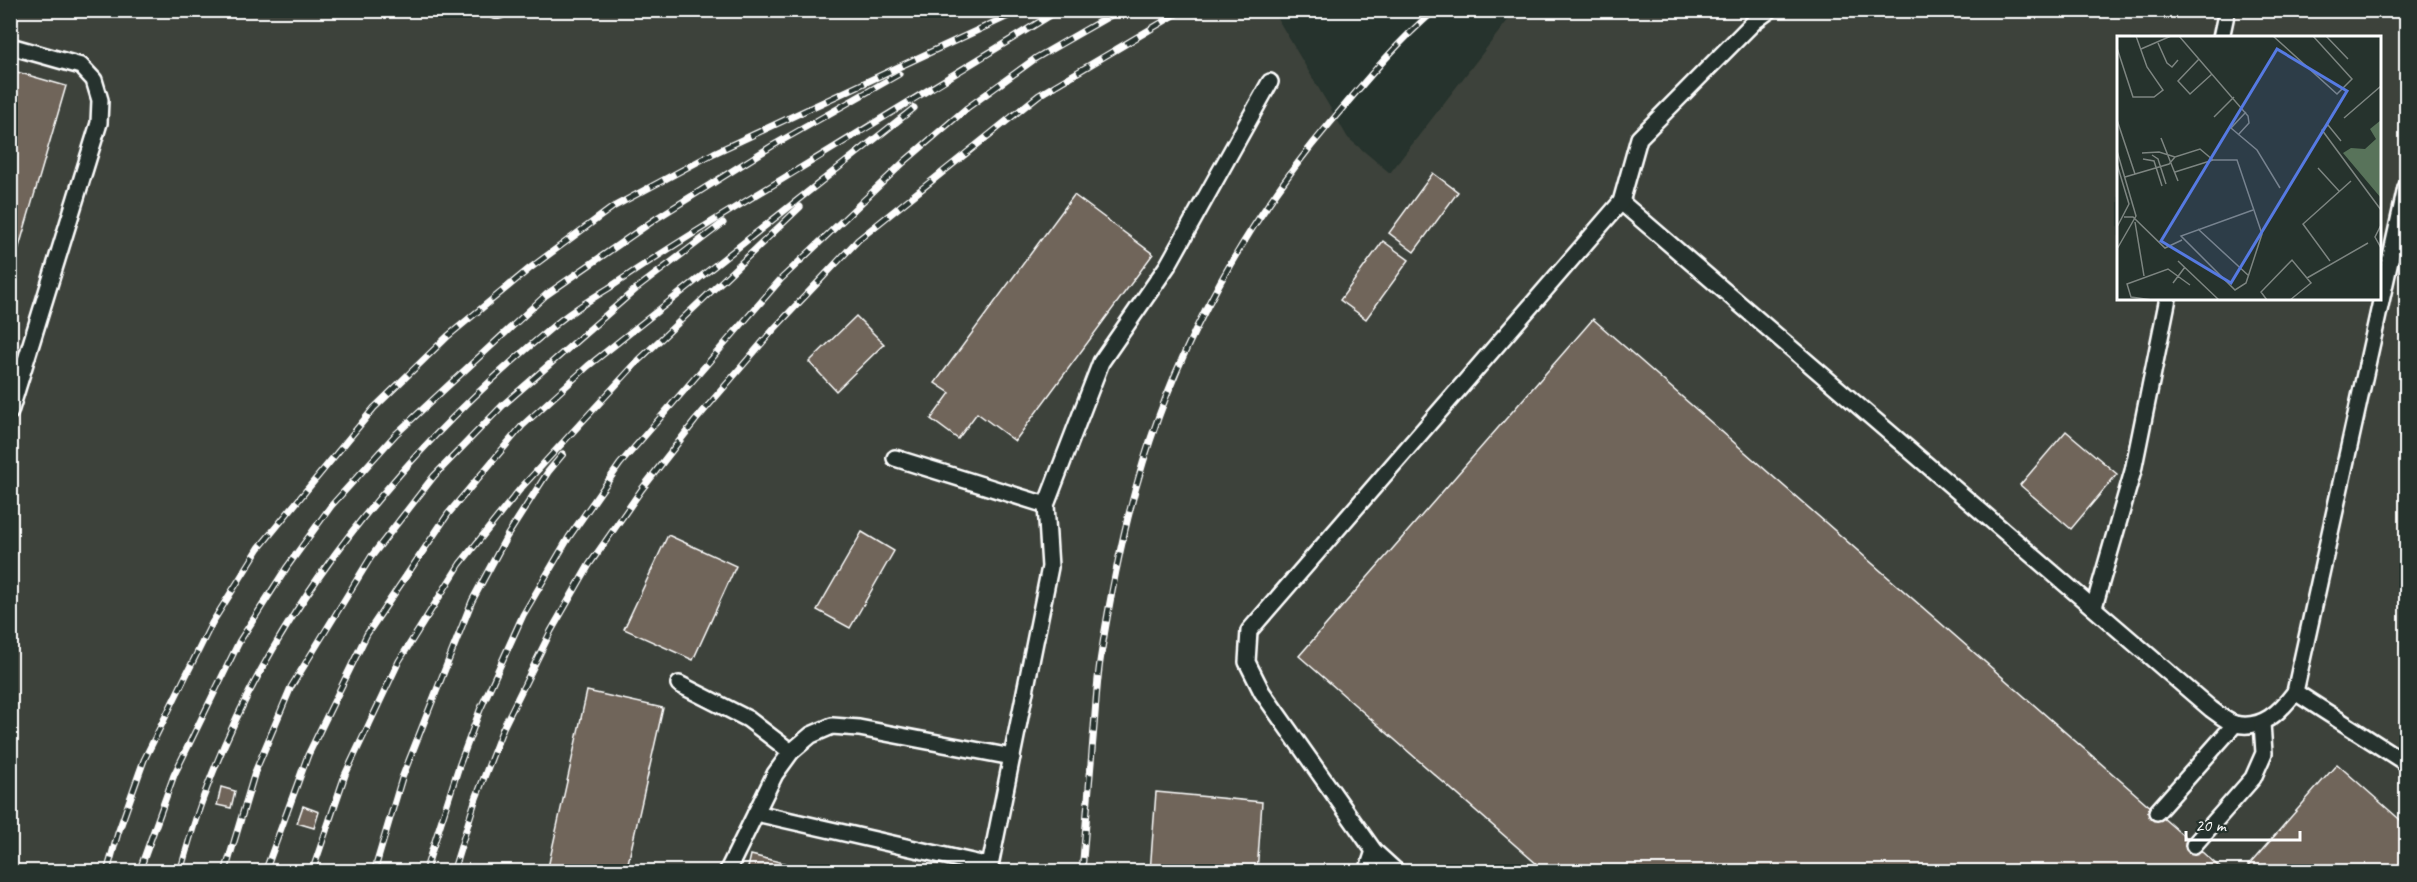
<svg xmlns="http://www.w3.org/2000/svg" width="2417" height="882" viewBox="0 0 2417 882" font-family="Caveat,sans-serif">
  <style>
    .built { fill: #3c423a; fill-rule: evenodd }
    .building { fill: #70655a; stroke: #fff; stroke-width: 1.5 }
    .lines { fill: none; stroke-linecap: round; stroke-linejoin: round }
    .service-casing { stroke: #fff; stroke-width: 20 }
    .service { stroke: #26332d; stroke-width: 15 }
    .rail-casing { stroke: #fff; stroke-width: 7 }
    .rail { stroke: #26332d; stroke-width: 4.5; stroke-dasharray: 14; stroke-linecap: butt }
    .inset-road { fill: none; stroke: #7d8581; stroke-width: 1.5 }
    .view { fill: #567ae2; fill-opacity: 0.15; stroke: #567ae2; stroke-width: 3 }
    .inset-edge { fill: none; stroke: #fff; stroke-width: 3 }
  </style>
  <rect width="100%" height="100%" fill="#26332d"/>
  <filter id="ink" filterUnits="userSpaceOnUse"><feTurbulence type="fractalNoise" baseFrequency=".0167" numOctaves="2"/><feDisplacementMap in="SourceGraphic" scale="12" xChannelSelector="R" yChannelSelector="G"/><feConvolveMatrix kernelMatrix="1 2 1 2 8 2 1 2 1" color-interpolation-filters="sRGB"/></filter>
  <g filter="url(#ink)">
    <path class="built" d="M10 11H1273L1348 138 1390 173 1515 11H2406V871H11ZM2118 38H2380V298H2118Z"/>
    <g class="building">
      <path d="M10 70 66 86 10 278Z"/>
      <path d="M1433 173 1458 192 1414 252 1389 233Z"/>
      <path d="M1074 195 1153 254 1015 441 977 413 958 439 931 419 950 393 935 383Z"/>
      <path d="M1383 241 1409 260 1366 319 1340 300Z"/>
      <path d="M856 316 884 344 836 391 809 362Z"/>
      <path d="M1593 319 2194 845 2225 872H1546L1299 656Z"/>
      <path d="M2066 431 2117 474 2071 529 2020 485Z"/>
      <path d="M862 532 894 551 850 628 817 610Z"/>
      <path d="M668 535 736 566 693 660 624 629Z"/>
      <path d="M587 691 663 708 626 872H547Z"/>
      <path d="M2337 764 2406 825V872H2243Z"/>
      <path d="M221 787 235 791 231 808 217 805Z"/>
      <path d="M1156 792 1262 802 1257 872H1150Z"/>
      <path d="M303 806 319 812 314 828 297 823Z"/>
      <path d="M751 855 821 872H747Z"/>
    </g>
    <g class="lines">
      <defs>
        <g id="service">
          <path d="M495 10H499"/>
          <path d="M2221 38 2227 10"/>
          <path d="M10 46 81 66 94 80 100 100 99 123 10 412"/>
          <path d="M1621 202 2211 709C2218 714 2227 722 2235 724 2262 730 2280 712 2295 692L2406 188"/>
          <path d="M895 458 1046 505"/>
          <path d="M2094 607 2133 471 2168 298"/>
          <path d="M679 684 748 719 791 752"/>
          <path d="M2295 692 2406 763"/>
          <path d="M2157 812 2235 724"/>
          <path d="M756 813 990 866 1050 567 1046 505 1101 362 1168 265 1270 82"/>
          <path d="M2194 845 2253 778 2264 753 2262 723"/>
          <path d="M727 872 775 774 791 752 811 735 832 726 859 728 1012 757"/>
          <path d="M1367 872 1374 851"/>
          <path d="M1397 872 1374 851 1262 692 1247 662 1249 631 1621 202 1639 138 1755 21 1770 10"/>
        </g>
      </defs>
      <use href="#service" class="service-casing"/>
      <use href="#service" class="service"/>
      <defs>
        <g id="rail">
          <path d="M107 872 118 833 144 760 212 623 259 548 374 408 448 336 529 269 613 207 714 153 1021 10"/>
          <path d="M139 872 174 775 239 642 287 567 331 506 396 434 546 295 657 218 772 146 899 74"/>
          <path d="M180 872C188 845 195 818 205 793 274 606 404 449 556 324 573 310 591 299 609 288 662 252 716 219 771 186 867 128 963 69 1059 10"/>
          <path d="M225 872 255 772 291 687 371 557 434 476 503 405 636 289 723 223"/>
          <path d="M265 872 308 755 367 634 448 514 522 426 588 366 914 108"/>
          <path d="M312 872 345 775 399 661 460 564 521 488 639 360 800 207"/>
          <path d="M374 872 402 778 472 601 507 536 548 472 563 454"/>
          <path d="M425 872 459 766 480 710 523 615 569 537 620 464 781 279 904 162 967 108 1036 58 1120 10"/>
          <path d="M453 872 475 801 503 728 551 631 589 565 642 489 695 421 774 329 858 240 1039 95 1183 10"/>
          <path d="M1082 872C1086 823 1090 775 1094 727 1096 704 1097 679 1101 655 1111 591 1124 525 1143 463 1181 339 1247 221 1330 123 1362 85 1397 42 1435 10"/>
        </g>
      </defs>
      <use href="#rail" class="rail-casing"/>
      <use href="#rail" class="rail"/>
    </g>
  </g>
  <g transform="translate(2117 36)">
    <rect width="264" height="264" fill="#26332d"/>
    <path d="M264 84V162L226 117 234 112 248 113 259 103 253 93Z" fill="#58735a"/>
    <path class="inset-road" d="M62 0 131 80 132 87 121 99M156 0 220 58 235 43 196 0M209 0 231 23M41 7 50 27 55 31 61 24M0 12 16 61H37L46 54 30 31 19 0M24 13 54 0M82 23 61 45 73 58 95 38M129 76 114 92 140 114 163 152M97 81 117 61M227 82 264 50M0 84 18 138M44 102 61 145M224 105 211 89 205 94 264 174M0 115 19 180 0 213M25 117 42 116 58 121 83 113 96 124M35 119 41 123 49 148M26 123 37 125 45 150M0 128 12 168 0 191M201 132 222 155M58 136 96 124H120L145 198 129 247 118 254 64 200 136 174M8 141 52 128 58 121M7 181H16L48 212 65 204M18 186 27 240M264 189 258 201 264 212M81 193 132 240M61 225 102 264M213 225 186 188 234 145M190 242 251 207M56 247 68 231M35 264 14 261 10 248 51 233 73 249M150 264 144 256 175 224 194 247 173 264"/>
    <path class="view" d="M160 13 230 55 114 247 44 205Z"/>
    <rect width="264" height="264" class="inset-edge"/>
  </g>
  <rect width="2417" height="882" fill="none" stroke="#26332d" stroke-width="36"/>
  <rect x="18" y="18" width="2381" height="846" fill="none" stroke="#fff" stroke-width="2" filter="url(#ink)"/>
  <path d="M2186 831v9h114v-9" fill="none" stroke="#ffffff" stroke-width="3"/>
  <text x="2195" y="831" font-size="18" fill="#ffffff" stroke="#26332d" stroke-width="4.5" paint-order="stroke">20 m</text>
</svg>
